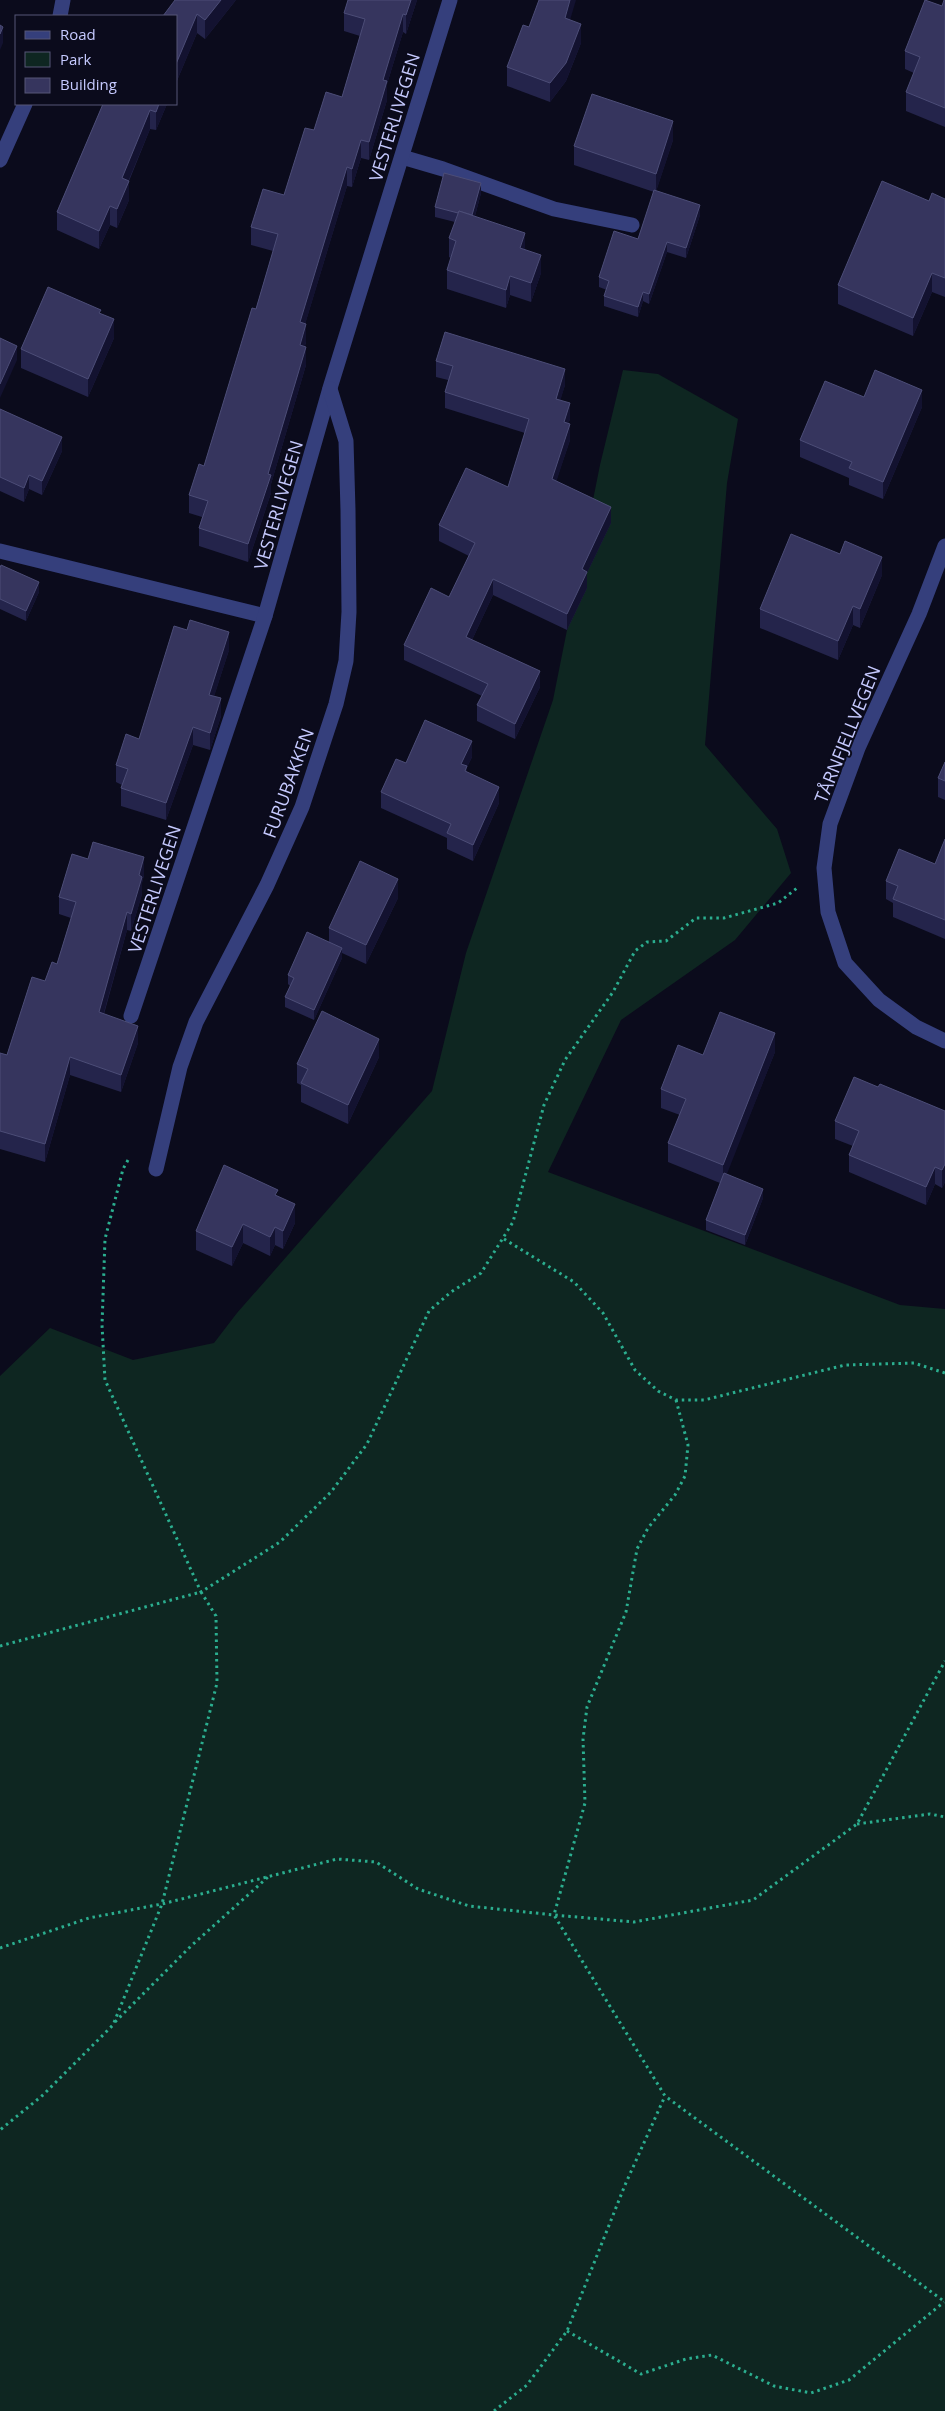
<svg xmlns="http://www.w3.org/2000/svg" width="945" height="2411" viewBox="0 0 945 2411" font-family="'Open Sans',sans-serif">
  <style>
    .green { fill: #0e2621 }
    .lines { fill: none; stroke-linecap: round; stroke-linejoin: round }
    .path { stroke: #2bae8f; stroke-width: 3; stroke-dasharray: 2.5 4; stroke-linecap: butt }
    .minor { stroke: #353f7c; stroke-width: 15 }
    .wall { fill: #24244b }
    .shaded-wall { fill: #131230 }
    .building { fill: #36355e; stroke: #4c4d77 }
    .labels { text-anchor: middle; dominant-baseline: central; stroke-width: 4; stroke-linejoin: round; paint-order: stroke }
    .street-label { font-size: 18px; fill: #c6caff; stroke: #0b0b1c }
  </style>
  <rect width="100%" height="100%" fill="#0b0b1c"/>
  <path class="green" d="M623 370 658 374 738 419 727 483 705 745 777 829 791 873 735 940 621 1020 548 1172 900 1305 945 1309V2411H0V1376L50 1328 133 1360 214 1343 237 1313 432 1091 466 953 553 700 600 465Z"/>
  <g class="lines">
    <g class="path">
      <path d="M128 1160 123 1169 105 1239 102 1325 105 1380 201 1592 280 1542 331 1492 367 1444 429 1311 451 1292 481 1273 513 1222 544 1105 565 1060 613 992 635 951 647 942 666 941 696 918H724L778 903 797 888"/>
      <path d="M504 1239 574 1282 603 1313 635 1370 658 1391 676 1400H704L845 1365 914 1363 945 1373"/>
      <path d="M676 1400 688 1445 685 1476 675 1495 648 1528 637 1549 626 1612 587 1707 583 1739 585 1803 554 1915 665 2096 945 2302"/>
      <path d="M0 1646 201 1592 216 1616 217 1683 162 1904 113 2025 43 2095 0 2130"/>
      <path d="M857 1824 930 1814 945 1817"/>
      <path d="M0 1948 89 1918 162 1904 337 1859 376 1862 418 1889 469 1906 554 1915 634 1922 753 1900 857 1824 945 1661"/>
      <path d="M115 2022 191 1946 268 1877"/>
      <path d="M567 2331 641 2374 686 2359 712 2355 774 2386 811 2393 849 2380 944 2302"/>
      <path d="M494 2411 527 2385 567 2331 625 2185 665 2096"/>
    </g>
    <g class="minor">
      <path d="M60 16 63 0"/>
      <path d="M402 157 443 169 554 209 632 225"/>
      <path d="M0 160 25 104"/>
      <path d="M945 546 919 614 858 748 830 824 824 868 828 912 845 963 879 1000 916 1027 945 1041"/>
      <path d="M0 551 265 616"/>
      <path d="M131 1016 265 616 330 388 450 0"/>
      <path d="M156 1169 180 1067 196 1022 267 885 302 807 336 704 346 661 349 612 348 510 346 441 330 389"/>
    </g>
  </g>
  <g class="wall">
    <path d="M236 0 205 39 197 33 176 83V16Z"/>
    <path d="M348 0H417L406 34 403 32 387 84V100L369 160 361 158 352 187 347 186 305 324 306 342 305 346 306 365 271 484V493L248 562 199 546V528L202 517 189 513V495L204 466 256 309 273 251 251 245V227L284 195 314 130 342 97 360 36 344 31V13Z"/>
    <path d="M945 0V127L906 111V92L914 73 905 69V51L942 6Z"/>
    <path d="M570 20 581 43 566 81 550 102 507 86V67L529 27Z"/>
    <path d="M103 104H167L156 130 150 129 129 181V200L117 228 110 225 99 249 57 230V212Z"/>
    <path d="M673 140 656 191 700 215 686 258 667 252 649 304 643 301 638 317 604 306V296L607 290 599 287V277L638 239 654 192 574 165V146Z"/>
    <path d="M481 193 475 216 525 249 541 273 531 302 510 295 506 308 447 289V270L451 258 449 257V238L455 222 435 217V207Z"/>
    <path d="M945 199V297L932 292 913 336 838 304V285L929 201Z"/>
    <path d="M101 314 114 338 88 397 21 368V349Z"/>
    <path d="M436 361 565 385 560 400 570 419 568 424 570 440 556 481 611 523 587 573V588L567 630 493 595 472 640 540 687 515 739 477 721V705L482 696 404 660V645L449 597 469 556 439 541V525L508 487 525 433 445 408V392L448 380 436 377Z"/>
    <path d="M864 397 922 407 883 499 849 485V478L800 457V440Z"/>
    <path d="M0 409 62 451 42 495 29 489 24 502 0 491Z"/>
    <path d="M0 568 39 592 26 621 0 609Z"/>
    <path d="M882 575 860 628 853 625 838 660 760 628V609Z"/>
    <path d="M229 650 214 696 221 716 210 750 193 745 166 820 121 806V788L122 785 116 782V765Z"/>
    <path d="M472 757 467 767V772L499 803 473 861 447 849V838L381 808V792L406 763Z"/>
    <path d="M945 762V800L938 797V778Z"/>
    <path d="M945 839V939L893 917V903L886 899V881L935 864Z"/>
    <path d="M144 875 142 883V894L131 931 127 930 104 1014 138 1043 121 1092 70 1075 45 1162 0 1149V1053L7 1055 45 981 57 964 71 918 59 914V897Z"/>
    <path d="M398 898 366 964 342 953V958L314 1020 285 1007V997L290 986 288 984V975L329 942V928Z"/>
    <path d="M775 1052 726 1174 763 1198 745 1245 706 1230V1220L720 1183 668 1162V1143L680 1115 661 1108V1089L703 1055Z"/>
    <path d="M379 1057 348 1124 301 1102V1085L297 1083V1064Z"/>
    <path d="M878 1087 945 1111V1182L942 1188 935 1184 926 1205 849 1172V1155L853 1146 835 1139V1121Z"/>
    <path d="M278 1196 295 1223 283 1249 275 1245 270 1256 243 1243 232 1266 196 1250V1231Z"/>
  </g>
  <g class="shaded-wall">
    <path d="M221 0H236L205 39V20Z"/>
    <path d="M411 0H417L406 34V15Z"/>
    <path d="M570 0H576L565 37V18Z"/>
    <path d="M197 14V33L176 83V64Z"/>
    <path d="M403 14V32L387 84V100L369 160V142L383 80Z"/>
    <path d="M581 24V43L566 81 550 102V83Z"/>
    <path d="M3 27V43L0 50V34Z"/>
    <path d="M159 104H167L156 130V112Z"/>
    <path d="M150 110V129L125 189 129 181V200L117 228V209L122 178Z"/>
    <path d="M673 121V140L656 192V174Z"/>
    <path d="M361 140V158L352 187V169Z"/>
    <path d="M347 167V186L300 341V322Z"/>
    <path d="M481 183V193L472 227V217Z"/>
    <path d="M700 205V215L686 258V248Z"/>
    <path d="M110 206V225L99 249V231Z"/>
    <path d="M525 233V251L520 248Z"/>
    <path d="M667 242V252L649 304V294Z"/>
    <path d="M541 255V273L531 302V283Z"/>
    <path d="M932 273V292L913 336V318Z"/>
    <path d="M510 276V295L506 308V290Z"/>
    <path d="M643 292V301L638 317V307Z"/>
    <path d="M114 319V338L88 397V379Z"/>
    <path d="M306 324V342L300 363V345Z"/>
    <path d="M17 346V360L0 398V384Z"/>
    <path d="M306 347V365L271 484V493L248 562V544L268 474Z"/>
    <path d="M565 369V385L556 415V399Z"/>
    <path d="M922 390V407L883 499V482Z"/>
    <path d="M570 403V419L564 438V422Z"/>
    <path d="M570 424V440L552 495V479Z"/>
    <path d="M62 437V451L42 495V481Z"/>
    <path d="M29 475V489L24 502V488Z"/>
    <path d="M611 507V523L587 573V588L567 630V614L582 569Z"/>
    <path d="M882 557V575L860 628V609Z"/>
    <path d="M493 579V595L466 653V637Z"/>
    <path d="M39 582V592L26 621V611Z"/>
    <path d="M853 606V625L838 660V641Z"/>
    <path d="M229 632V650L209 712V695Z"/>
    <path d="M540 671V687L515 739V724Z"/>
    <path d="M221 698V716L210 750V733Z"/>
    <path d="M193 727V745L166 820V803Z"/>
    <path d="M472 741V757L467 767V782L461 764Z"/>
    <path d="M499 787V803L473 861V845Z"/>
    <path d="M144 857V875L142 883V894L131 931V914L139 875Z"/>
    <path d="M398 879V898L366 964V945Z"/>
    <path d="M127 912V930L99 1030V1012Z"/>
    <path d="M342 948V958L314 1020V1010Z"/>
    <path d="M138 1026V1043L121 1092V1075Z"/>
    <path d="M775 1033V1052L723 1184V1165Z"/>
    <path d="M379 1039V1057L348 1124V1105Z"/>
    <path d="M70 1057V1075L45 1162V1144Z"/>
    <path d="M945 1164V1182L942 1188V1170Z"/>
    <path d="M935 1167V1184L926 1205V1187Z"/>
    <path d="M763 1189V1198L745 1245V1235Z"/>
    <path d="M295 1204V1223L283 1249V1231Z"/>
    <path d="M243 1224V1243L232 1266V1247Z"/>
    <path d="M275 1227V1245L270 1256V1237Z"/>
  </g>
  <g class="building">
    <path d="M175 0H221L205 20 197 14 176 64V16H163Z"/>
    <path d="M348 0H411L406 15 403 14 383 80 387 81 369 142 361 140 352 169 347 167 300 322 306 324 300 345 306 347 268 474 271 475 248 544 199 528 208 501 189 495 199 464 204 466 252 308 256 309 278 234 251 227 263 189 284 195 305 128 314 130 326 92 342 97 365 19 344 13Z"/>
    <path d="M539 0H570L565 18 581 24 566 63 550 83 507 67 523 25 529 27Z"/>
    <path d="M925 0 942 6 944 0H945V108L906 92 920 57 905 51Z"/>
    <path d="M0 25 3 27 0 34Z"/>
    <path d="M592 94 673 121 656 174 574 146Z"/>
    <path d="M103 104H159L156 112 150 110 122 178 129 181 117 209 110 206 99 231 57 212Z"/>
    <path d="M444 173 481 183 472 215 459 211 458 213 435 207Z"/>
    <path d="M882 181 929 201 932 193 945 199V278L932 273 913 318 838 285Z"/>
    <path d="M654 190 700 205 686 248 667 242 649 294 643 292 638 307 604 296 609 281 599 277 614 231 638 239Z"/>
    <path d="M459 211 525 233 520 248 541 255 531 283 510 276 506 290 447 270 456 241 449 238Z"/>
    <path d="M48 287 101 310 99 313 114 319 88 379 21 349Z"/>
    <path d="M445 332 565 369 556 399 570 403 564 422 570 424 552 479 611 507 582 569 587 572 567 614 493 579 466 637 540 671 515 724 477 705 488 684 404 645 431 588 449 597 475 543 439 525 466 468 508 487 529 419 445 392 453 366 436 361Z"/>
    <path d="M0 338 17 346 0 384Z"/>
    <path d="M875 370 922 390 883 482 849 468 852 462 800 440 825 381 864 397Z"/>
    <path d="M0 409 62 437 42 481 29 475 24 488 0 477Z"/>
    <path d="M791 534 840 554 845 541 882 557 860 609 853 606 838 641 760 609Z"/>
    <path d="M1 565 39 582 26 611 0 599V568Z"/>
    <path d="M190 620 229 632 209 695 221 698 210 733 193 727 166 803 121 788 128 769 116 765 126 734 139 739 174 626 187 630Z"/>
    <path d="M425 720 472 741 461 764 467 766 465 771 499 787 473 845 447 833 451 824 381 792 396 759 406 763Z"/>
    <path d="M945 762V781L938 778Z"/>
    <path d="M945 839V920L893 899 898 886 886 881 899 849 935 864Z"/>
    <path d="M93 842 144 857 139 875 142 877 131 914 127 912 99 1012 138 1026 121 1075 70 1057 45 1144 0 1131V1053L7 1055 32 977 45 981 52 962 57 964 76 902 59 897 72 854 88 859Z"/>
    <path d="M360 861 398 879 366 945 329 928Z"/>
    <path d="M307 932 342 948 314 1010 285 997 294 978 288 975Z"/>
    <path d="M322 1011 379 1039 348 1105 301 1083 308 1069 297 1064Z"/>
    <path d="M720 1012 775 1033 723 1165 668 1143 686 1099 661 1089 678 1045 703 1055Z"/>
    <path d="M854 1077 878 1087 880 1084 945 1111V1164L942 1170 935 1167 926 1187 849 1155 859 1131 835 1121Z"/>
    <path d="M224 1165 278 1190 275 1195 295 1204 283 1231 275 1227 270 1237 243 1224 232 1247 196 1231Z"/>
    <path d="M724 1173 763 1189 745 1235 706 1220Z"/>
  </g>
  <g class="labels">
    <g class="street-label">
      <text transform="translate(394 117) rotate(-73)">VESTERLIVEGEN</text>
      <text transform="translate(278 505) rotate(-74)">VESTERLIVEGEN</text>
      <text transform="translate(847 734) rotate(-68)">TÅRNFJELLVEGEN</text>
      <text transform="translate(288 783) rotate(-70)">FURUBAKKEN</text>
      <text transform="translate(154 889) rotate(-72)">VESTERLIVEGEN</text>
    </g>
  </g>
  <rect x="15" y="15" width="162" height="90" fill="#0b0b1c" stroke="#565777"/>
  <rect x="25" y="31" width="25" height="8" fill="#353f7c" stroke="#565777"/>
  <text x="60" y="40" font-size="15" fill="#c6caff">Road</text>
  <rect x="25" y="52" width="25" height="15" fill="#0e2621" stroke="#565777"/>
  <text x="60" y="65" font-size="15" fill="#c6caff">Park</text>
  <rect x="25" y="78" width="25" height="15" fill="#36355e" stroke="#565777"/>
  <text x="60" y="90" font-size="15" fill="#c6caff">Building</text>
</svg>
